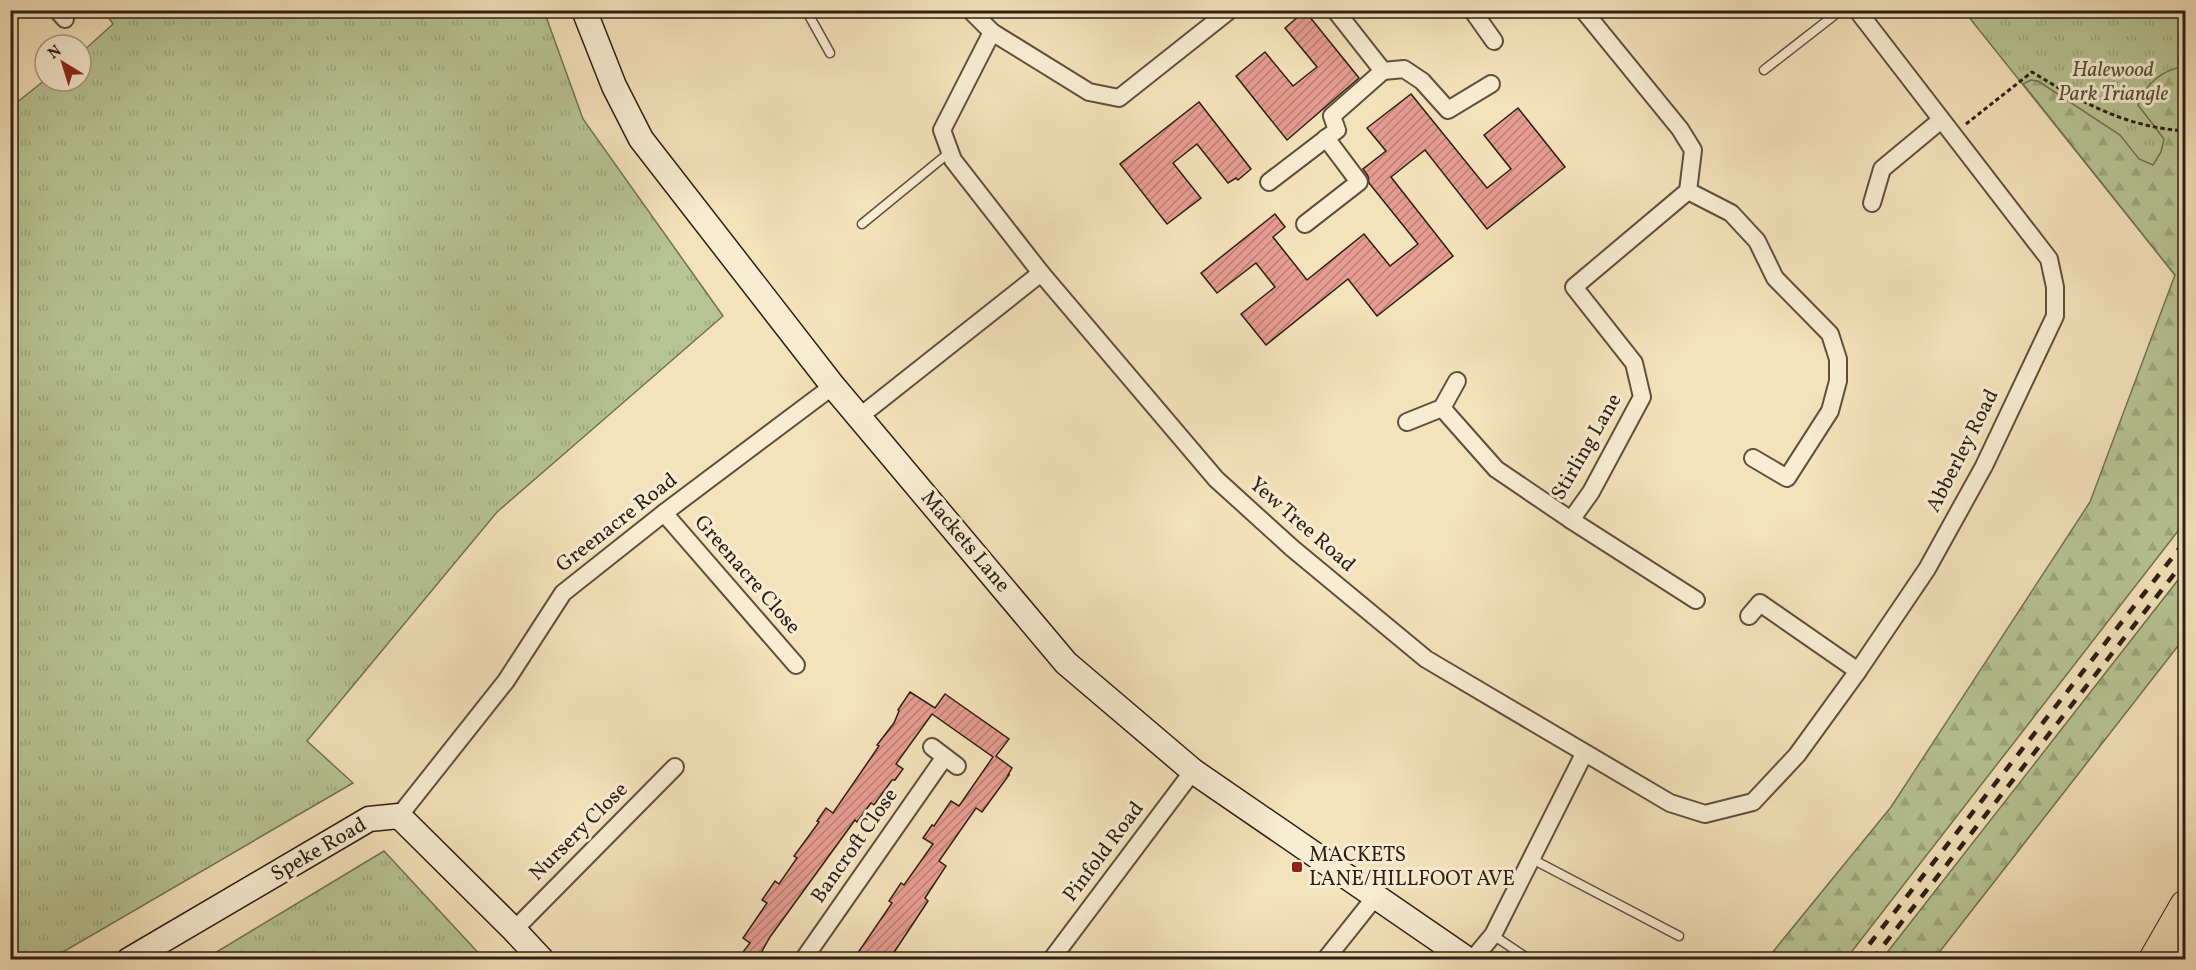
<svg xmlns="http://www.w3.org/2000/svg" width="2196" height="970" viewBox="0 0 2196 970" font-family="Vollkorn,serif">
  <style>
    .grass { fill: url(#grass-tufts); stroke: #727254; stroke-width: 1.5 }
    .forest { fill: url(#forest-firs); stroke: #727254; stroke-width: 1.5 }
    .building { fill: url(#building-hatch); stroke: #2c1f16; stroke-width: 1.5 }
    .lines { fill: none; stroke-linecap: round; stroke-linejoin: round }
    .lane-casing { stroke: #5e503f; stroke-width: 11 }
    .street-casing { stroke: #5e503f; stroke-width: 20 }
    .secondary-casing { stroke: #2c1f16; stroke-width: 27 }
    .highway-casing { stroke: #2c1f16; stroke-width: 34 }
    .path { stroke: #2c1f16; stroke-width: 3; stroke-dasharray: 4.5 3; stroke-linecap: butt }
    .lane { stroke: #f8ecd2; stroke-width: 8 }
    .street { stroke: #f8ecd2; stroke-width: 16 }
    .secondary { stroke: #f8ecd2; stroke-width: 24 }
    .highway { stroke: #f4e2ba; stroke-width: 32 }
    .rail { stroke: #2c1f16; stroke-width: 4.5; stroke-dasharray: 10 10; stroke-linecap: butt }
    .poi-dot { fill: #8f2418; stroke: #f8ecd2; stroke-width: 2 }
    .labels { text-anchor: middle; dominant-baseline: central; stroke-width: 6; stroke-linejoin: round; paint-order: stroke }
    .park-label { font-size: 21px; font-style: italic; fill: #56513c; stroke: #f8ecd2 }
    .street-label { font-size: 21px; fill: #2c1f16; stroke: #f8ecd2 }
    .poi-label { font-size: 21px; fill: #2c1f16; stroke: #f8ecd2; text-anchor: start }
  </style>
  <defs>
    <pattern id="grass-tufts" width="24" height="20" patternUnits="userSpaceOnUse" patternTransform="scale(1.5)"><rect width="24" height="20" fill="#b7c493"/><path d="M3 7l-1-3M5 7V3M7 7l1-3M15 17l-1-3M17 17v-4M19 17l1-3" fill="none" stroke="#9ea87e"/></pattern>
    <pattern id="forest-firs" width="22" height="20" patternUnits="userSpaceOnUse" patternTransform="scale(1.5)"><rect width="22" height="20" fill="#b7c493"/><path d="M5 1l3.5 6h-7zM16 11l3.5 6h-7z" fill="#9ea87e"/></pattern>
    <pattern id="building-hatch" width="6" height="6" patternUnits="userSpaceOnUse" patternTransform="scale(1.5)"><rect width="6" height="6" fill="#e69c91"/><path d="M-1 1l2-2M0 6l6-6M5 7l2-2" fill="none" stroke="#bb7f75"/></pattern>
  </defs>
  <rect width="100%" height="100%" fill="#f4e2ba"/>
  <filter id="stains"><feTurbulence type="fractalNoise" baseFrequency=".00333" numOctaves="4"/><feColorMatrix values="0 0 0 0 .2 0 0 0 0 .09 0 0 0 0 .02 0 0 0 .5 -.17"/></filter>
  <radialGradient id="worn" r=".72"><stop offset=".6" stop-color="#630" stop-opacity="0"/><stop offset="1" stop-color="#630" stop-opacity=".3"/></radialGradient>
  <g class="grass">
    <path d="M104 11H544L583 119 723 316 497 512 307 741 353 783 51 959H11V107L45 80 81 81V53L113 24Z"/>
    <path d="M1964 11H2185V276L2175 275Z"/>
    <path d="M384 851 484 959H205Z"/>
  </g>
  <g class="forest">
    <path d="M2185 66V522L1846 959H1767L1891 807 2090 502 2175 275 2023 84 2031 80 2038 81 2120 135 2139 159 2153 165 2161 152 2164 139 2138 105C2146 83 2163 70 2185 66Z"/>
    <path d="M2185 571V637L1934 959H1882Z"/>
  </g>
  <g class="building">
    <path d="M1305 11 1359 78 1287 140 1236 76 1265 52 1293 86 1317 67 1285 28Z"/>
    <path d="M1411 94 1487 188 1511 169 1484 135 1518 108 1565 167 1487 229 1425 150 1391 177 1453 256 1377 316 1348 279 1266 345 1241 314 1275 287 1256 263 1217 293 1201 273 1275 214 1285 227 1273 237 1307 280 1364 234 1390 266 1418 244 1369 183 1368 176 1363 169 1386 151 1367 128Z"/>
    <path d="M1199 102 1251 169 1238 180 1236 178 1228 183 1197 144 1173 163 1201 198 1167 224 1120 164Z"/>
    <path d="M910 692 935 708 945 694 1009 739 996 756 1012 768 1008 775H1009L982 812 976 808 939 861 946 866 925 898 928 901 889 960H853L892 903 889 901 901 883 904 885 933 844 923 838 932 825 934 826 951 801 959 806 993 757 932 714 896 764 903 769 895 780H892L874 805 871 803 857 822 855 820 770 937 757 960H737L750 943 743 938 767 903 762 900 775 881 779 884 797 858 794 856 819 822 817 821 826 808 833 813 879 746 877 745 894 723 899 711 898 710Z"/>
  </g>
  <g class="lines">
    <defs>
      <g id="lane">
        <path d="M806 10 830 53"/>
        <path d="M1764 70 1841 10"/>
        <path d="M862 224 950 152"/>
        <path d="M1532 859 1679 936"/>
        <path d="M1493 935 1530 960"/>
      </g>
      <g id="street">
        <path d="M57 10 65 19"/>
        <path d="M970 10 992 32 1089 92 1119 98 1230 10"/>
        <path d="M1472 10 1494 41"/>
        <path d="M1583 10 1680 129 1693 150 1688 191 1731 213 1757 241 1775 278 1830 334 1838 359V381L1830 411 1787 478 1753 458"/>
        <path d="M992 32 942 130 953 160 1041 273 1216 479 1292 548 1426 659 1670 803 1705 814 1753 802 1797 755 1858 671 1927 569 1984 466 2055 316V287L2049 259 1857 10"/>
        <path d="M1383 71 1404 69 1422 81 1448 110 1491 84"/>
        <path d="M1269 182 1337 130 1332 116 1383 71 1335 10"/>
        <path d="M1872 203 1882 169 1941 120"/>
        <path d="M1305 224 1359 182 1326 138"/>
        <path d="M1442 408 1496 469 1571 520 1591 492 1642 397 1634 363 1574 287 1688 191"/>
        <path d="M859 417 1041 273"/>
        <path d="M1407 422 1442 408 1457 381"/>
        <path d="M664 513 796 665"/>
        <path d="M1571 520 1696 600"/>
        <path d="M1749 616 1760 603 1858 671"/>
        <path d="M932 747 957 766"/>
        <path d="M399 816 506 681 563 593 664 513 833 386"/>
        <path d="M514 930 675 767"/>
        <path d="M803 960 944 758"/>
        <path d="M1051 960 1193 771"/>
        <path d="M1325 960 1376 896"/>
        <path d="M1472 960 1493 935 1584 754"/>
      </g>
      <g id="secondary">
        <path d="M584 10 614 86 641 139 833 386 1066 663 1193 771 1468 960"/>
        <path d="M129 960 369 819 399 816 514 930 542 960"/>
      </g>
      <path id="highway" d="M2155 960 2186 906"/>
    </defs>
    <use href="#lane" class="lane-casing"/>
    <use href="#street" class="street-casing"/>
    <use href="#secondary" class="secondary-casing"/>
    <use href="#highway" class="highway-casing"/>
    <path class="path" d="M1966 124 2032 72C2083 103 2125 127 2186 131"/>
    <use href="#lane" class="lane"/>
    <use href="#street" class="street"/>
    <use href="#secondary" class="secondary"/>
    <use href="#highway" class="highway"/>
    <g class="rail">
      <path d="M1857 960 2186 540"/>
      <path d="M1872 960 2186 559"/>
    </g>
  </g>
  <rect class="poi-dot" x="1291" y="861" width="12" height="12" rx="3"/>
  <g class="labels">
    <g class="park-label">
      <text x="2113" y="70">Halewood<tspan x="2113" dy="24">Park Triangle</tspan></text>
    </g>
    <g class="street-label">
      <text transform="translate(1587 447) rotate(-60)">Stirling Lane</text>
      <text transform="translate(1963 451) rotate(-63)">Abberley Road</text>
      <text transform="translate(617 523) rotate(-38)">Greenacre Road</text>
      <text transform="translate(1302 525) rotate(41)">Yew Tree Road</text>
      <text transform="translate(965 542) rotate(50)">Mackets Lane</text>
      <text transform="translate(747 575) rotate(49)">Greenacre Close</text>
      <text transform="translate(579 832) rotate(-45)">Nursery Close</text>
      <text transform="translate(855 846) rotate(-55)">Bancroft Close</text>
      <text transform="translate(319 850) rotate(-30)">Speke Road</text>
      <text transform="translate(1104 852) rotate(-53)">Pinfold Road</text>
    </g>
    <g class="poi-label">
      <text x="1309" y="855">MACKETS<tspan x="1309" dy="24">LANE/HILLFOOT AVE</tspan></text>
    </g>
  </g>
  <rect width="2196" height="970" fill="none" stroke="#f4e2ba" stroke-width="36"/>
  <rect x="12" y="12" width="2172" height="946" fill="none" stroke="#2c1f16" stroke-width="3"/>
  <rect x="18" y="18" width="2160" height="934" fill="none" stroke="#2c1f16" stroke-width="1.5"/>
  <g transform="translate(63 63) rotate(322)"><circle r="28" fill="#f8ecd2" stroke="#a69a87" stroke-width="1.5"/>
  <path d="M0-4.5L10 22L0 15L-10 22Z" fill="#8f2418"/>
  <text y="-9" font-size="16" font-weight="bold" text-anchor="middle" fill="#2c1f16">N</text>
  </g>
  <rect width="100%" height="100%" filter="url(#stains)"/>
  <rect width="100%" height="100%" fill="url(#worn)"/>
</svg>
